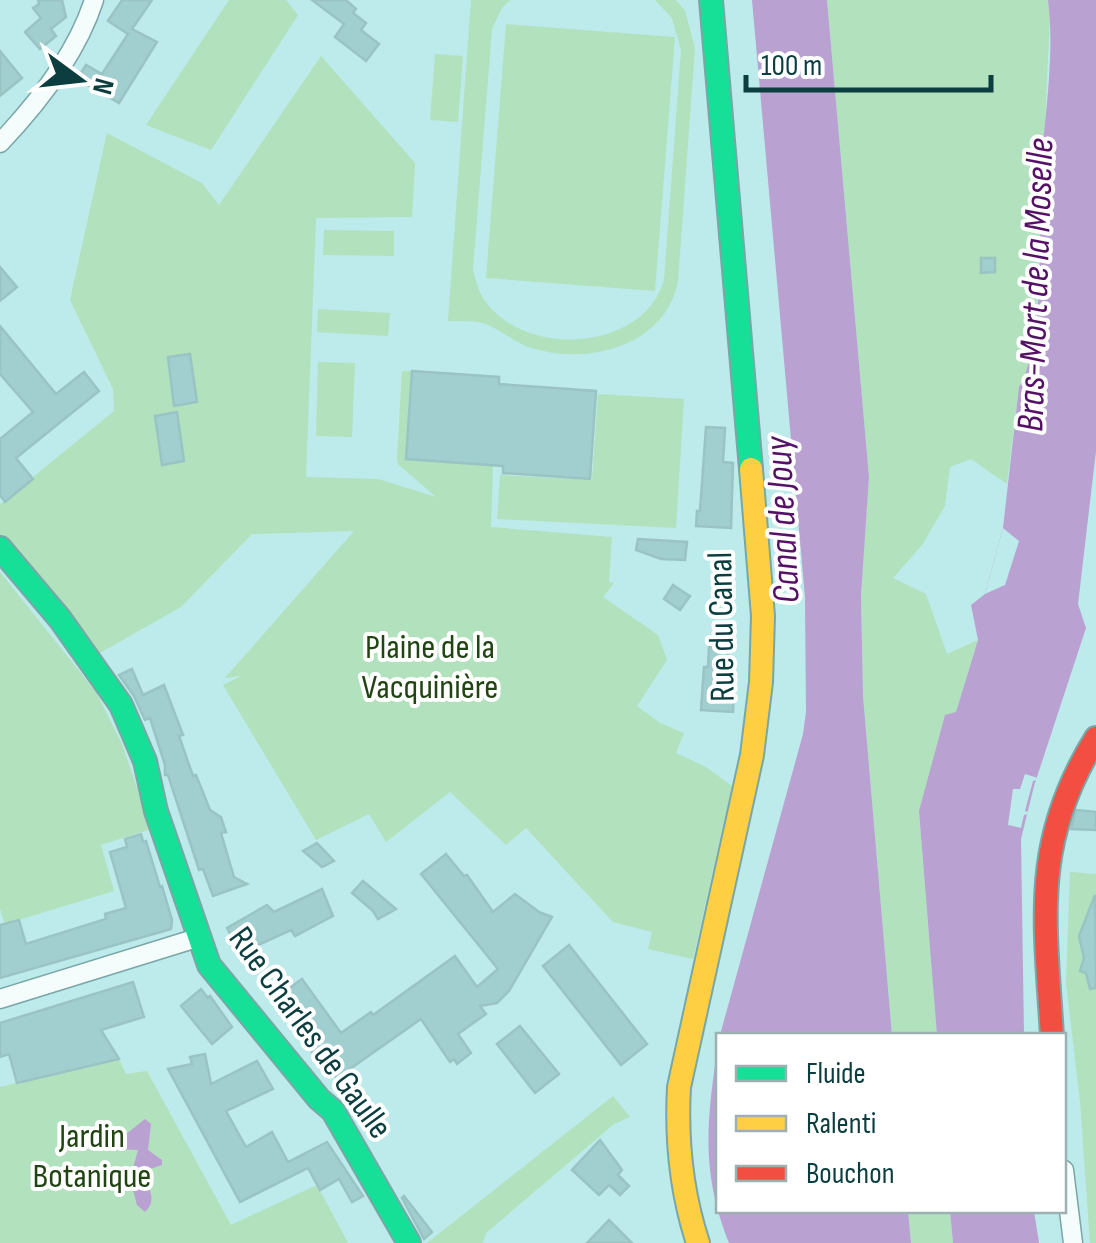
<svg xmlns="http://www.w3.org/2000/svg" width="1096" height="1243" viewBox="0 0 1096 1243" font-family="'Sofia Sans Condensed',sans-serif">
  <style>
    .green { fill: #b2e1bd }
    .water { fill: #b9a1d2 }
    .pier { fill: #bdeaea }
    .building { fill: #a1cecf; stroke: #9ac4c4; stroke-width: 2.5 }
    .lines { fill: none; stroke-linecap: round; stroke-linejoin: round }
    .street-casing { stroke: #79a6a6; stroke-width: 21 }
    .fast-casing { stroke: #79a6a6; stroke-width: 26 }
    .slow-casing { stroke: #79a6a6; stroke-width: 26 }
    .jam-casing { stroke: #79a6a6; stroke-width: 26 }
    .street { stroke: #f5fcfc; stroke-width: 18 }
    .fast { stroke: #16e098; stroke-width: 22 }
    .slow { stroke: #ffcf43; stroke-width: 22 }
    .jam { stroke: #f24e42; stroke-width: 22 }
    .labels { text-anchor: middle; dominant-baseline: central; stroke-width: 8; stroke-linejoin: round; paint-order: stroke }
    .street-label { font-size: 35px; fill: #0c3d3f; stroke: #fff }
    .park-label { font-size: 35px; fill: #214413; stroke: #fff }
    .water-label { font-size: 38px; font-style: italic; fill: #541166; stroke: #fff }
  </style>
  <rect width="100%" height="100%" fill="#bdeaea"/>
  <g class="green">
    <path d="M229 0H286L298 15 211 150 146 125Z"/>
    <path d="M471 0H510L502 8 492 29 473 269C476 281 479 295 488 305 532 358 644 350 664 280L681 50 672 18 655 0H676L685 11 695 48 678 281C666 345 591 365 535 349 516 344 503 331 486 324 476 320 459 322 448 321Z"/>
    <path d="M827 0H1048L1050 16 1035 336 1027 373 1019 387 1007 484 971 459 950 467 945 506 922 545 893 578 926 594 947 654 978 640 956 712 919 811 937 1035H892L863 696 861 596 869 477Z"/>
    <path d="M506 24 675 37 655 291 486 278Z"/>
    <path d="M435 54 463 56 458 122 430 120Z"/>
    <path d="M321 56 415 163 412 217 316 218 306 477 378 479 436 497 398 464 397 458 402 371H412L406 459 493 465 491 527 612 537 609 582 614 583 603 597 658 635 667 660 637 706 660 723 684 733 676 753 706 767 732 786 693 959 648 949 652 932 613 922 526 828 506 845 450 792 386 842 369 814 316 840 223 685 241 676 225 678 354 531 252 534 181 607 98 654 0 538V504L114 411 113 389 70 300 107 133 202 183 219 205Z"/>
    <path d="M324 230 394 231V256L323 255Z"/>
    <path d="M318 309 390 313 388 336 317 332Z"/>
    <path d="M318 362 355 363 352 437 316 436Z"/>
    <path d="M598 394 684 399 676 528 497 519 500 475 592 480Z"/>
    <path d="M0 572 96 692 122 744 151 829 101 845 114 891 5 924 0 909Z"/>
    <path d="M1070 872 1096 874V1243H1090L1080 1101 1066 983Z"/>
    <path d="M119 1059 126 1074 147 1071 231 1225 317 1185 348 1243H0V1087Z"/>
    <path d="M613 1096 630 1117 614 1124 486 1233 483 1243H427Z"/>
    <path d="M908 1211H950L953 1243H911Z"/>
  </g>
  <g class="water">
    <path d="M752 0H827L869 477 861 596 863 696 892 1035H720L803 734 806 712 805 597Z"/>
    <path d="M1048 0H1096V451L1078 604 1086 628 1034 786 1021 839 1024 1035H937L919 811 945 715 956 712 978 640 971 605 985 594 1003 528 1019 387C1046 343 1038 224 1041 168 1045 112 1055 56 1048 0Z"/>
    <path d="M718 1044V1210L908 1211 911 1243H729C700 1169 707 1121 718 1044Z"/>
    <path d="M145 1119 151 1124 148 1150 162 1160V1165L147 1170C144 1187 160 1198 145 1212L137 1205 130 1179 138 1150 120 1149 116 1142Z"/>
    <path d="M950 1211H1034L1039 1243H953Z"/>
  </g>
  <g class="pier">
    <path d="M1003 528 1019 541 1005 585 985 594Z"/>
    <path d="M1025 774 1041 779 1033 781 1025 811 1033 813 1024 815 1021 828 1008 825 1013 789H1020Z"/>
  </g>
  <g class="building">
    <path d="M38 0H62L66 17 51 29 56 36 40 49 25 32 41 18 33 8 39 4Z"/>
    <path d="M122 0H152L132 29 157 42 119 103 77 79 86 65 102 74 128 34 108 21Z"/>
    <path d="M312 0H346L356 9 353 13 366 23 361 30 379 44 366 61 335 37 344 24Z"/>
    <path d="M0 51 22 78 0 96Z"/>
    <path d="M981 258H995V272L981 273Z"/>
    <path d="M0 267 17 287 0 301Z"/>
    <path d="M0 326 56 394 84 372 99 391 16 458 33 479 5 502 0 495V439L33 412 0 374Z"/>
    <path d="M190 354 197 402 174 406 168 357Z"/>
    <path d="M412 371 499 377V384L596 391 590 479 503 473V466L406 459Z"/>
    <path d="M177 412 184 461 162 465 155 416Z"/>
    <path d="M706 427 725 428 723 462 733 463 731 528 696 526 697 511H700Z"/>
    <path d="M638 539 687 542 685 560 661 559 636 550Z"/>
    <path d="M673 585 690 596 680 610 664 599Z"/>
    <path d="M709 647 729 648 728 668 735 669 733 712 701 710 704 667H708Z"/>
    <path d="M132 669 143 695 164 685 183 735 179 736 193 776 196 775 210 810 221 817 226 832 221 833 234 877 247 884 213 896 203 869 199 870 168 775H165V765L150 718 145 720 134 696 119 675Z"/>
    <path d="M1076 810 1096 812V830L1071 829Z"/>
    <path d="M141 834 143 842 146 841 160 887 162 886 172 920 171 929 0 978V925L19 920 26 944 106 919 105 914 126 908 110 852 127 847 125 839Z"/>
    <path d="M317 843 334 861 322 867 303 851Z"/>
    <path d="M446 854 464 876 467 875 493 912 515 894 539 912 552 917 509 991 497 1003 480 1006 486 1014 458 1034 471 1053 457 1064 454 1059 450 1062 421 1019 337 1078 319 1054 315 1056 274 999 302 979 341 1033 371 1012 373 1015 455 956 477 987 498 969 421 874Z"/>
    <path d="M363 881 396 909 378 919 373 911 352 893Z"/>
    <path d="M322 889 333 916 295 936 291 930 243 952 238 943 236 944 227 928 267 905 274 912Z"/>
    <path d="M1095 895 1096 988 1090 989 1086 973 1080 971 1084 958 1079 936Z"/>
    <path d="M569 945 647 1044 621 1065 543 966Z"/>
    <path d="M133 982 144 1017 101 1030 119 1059 17 1083 9 1054 0 1057V1023Z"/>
    <path d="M201 989 208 998 210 996 232 1027 212 1044 181 1006Z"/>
    <path d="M520 1026 559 1074 535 1093 497 1044Z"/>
    <path d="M205 1054 211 1084 257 1061 273 1089 226 1111 246 1147 272 1132 288 1162 327 1142 363 1196 352 1202 339 1179 320 1190 308 1168 240 1202 168 1069 192 1064 190 1057Z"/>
    <path d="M600 1140 622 1170 618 1175 629 1186 620 1195 609 1185 599 1195 572 1170Z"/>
    <path d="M404 1196 432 1232 424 1239 402 1198Z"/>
    <path d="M609 1220 632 1243H587Z"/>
  </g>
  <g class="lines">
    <defs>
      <g id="street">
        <path d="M0 143C38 103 77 53 94 0"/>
        <path d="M0 999 197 938"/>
        <path d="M1064 1170 1073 1243"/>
      </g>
      <g id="fast">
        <path d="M711 0 751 469"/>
        <path d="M0 548 60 619 121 705 145 761 156 811 209 965 319 1099 333 1111 409 1243"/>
      </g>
      <path id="slow" d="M698 1243C681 1191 676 1141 679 1087L752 755 761 682 763 616 751 469"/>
      <path id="jam" d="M1052 1036C1045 920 1031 842 1096 738"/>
    </defs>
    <use href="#street" class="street-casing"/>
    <use href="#fast" class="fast-casing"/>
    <use href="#slow" class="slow-casing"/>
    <use href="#jam" class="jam-casing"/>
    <use href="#street" class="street"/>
    <use href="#fast" class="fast"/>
    <use href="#slow" class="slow"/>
    <use href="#jam" class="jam"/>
  </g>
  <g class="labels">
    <g class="street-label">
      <text transform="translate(722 627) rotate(-91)">Rue du Canal</text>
      <text transform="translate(310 1033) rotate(54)">Rue Charles de Gaulle</text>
    </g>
    <g class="park-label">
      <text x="430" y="647">Plaine de la<tspan x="430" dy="40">Vacquinière</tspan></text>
      <text x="92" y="1136">Jardin<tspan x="92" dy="40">Botanique</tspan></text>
    </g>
    <g class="water-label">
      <text transform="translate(1036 285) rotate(-88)">Bras-Mort de la Moselle</text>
      <text transform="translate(783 520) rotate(-93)">Canal de Jouy</text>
    </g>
  </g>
  <rect x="716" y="1033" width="350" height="180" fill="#ffffff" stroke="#9eb1b2" stroke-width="2.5"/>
  <rect x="736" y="1066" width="50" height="15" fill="#16e098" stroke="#9eb1b2" stroke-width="2.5"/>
  <text x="806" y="1083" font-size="30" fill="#0c3d3f">Fluide</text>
  <rect x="736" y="1116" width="50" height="15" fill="#ffcf43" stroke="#9eb1b2" stroke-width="2.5"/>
  <text x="806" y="1133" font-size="30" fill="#0c3d3f">Ralenti</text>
  <rect x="736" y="1166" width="50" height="15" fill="#f24e42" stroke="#9eb1b2" stroke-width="2.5"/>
  <text x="806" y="1183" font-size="30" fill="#0c3d3f">Bouchon</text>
  <g transform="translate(80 80) rotate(105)" stroke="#ffffff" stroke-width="8" paint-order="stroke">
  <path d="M0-8L18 38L0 25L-18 38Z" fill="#0c3d3f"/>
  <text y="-15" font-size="28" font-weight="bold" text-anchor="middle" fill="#0c3d3f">N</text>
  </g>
  <path d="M746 75v15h245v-15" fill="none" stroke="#0c3d3f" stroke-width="5"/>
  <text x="761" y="75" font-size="30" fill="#0c3d3f" stroke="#ffffff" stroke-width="8" paint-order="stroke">100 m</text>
</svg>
